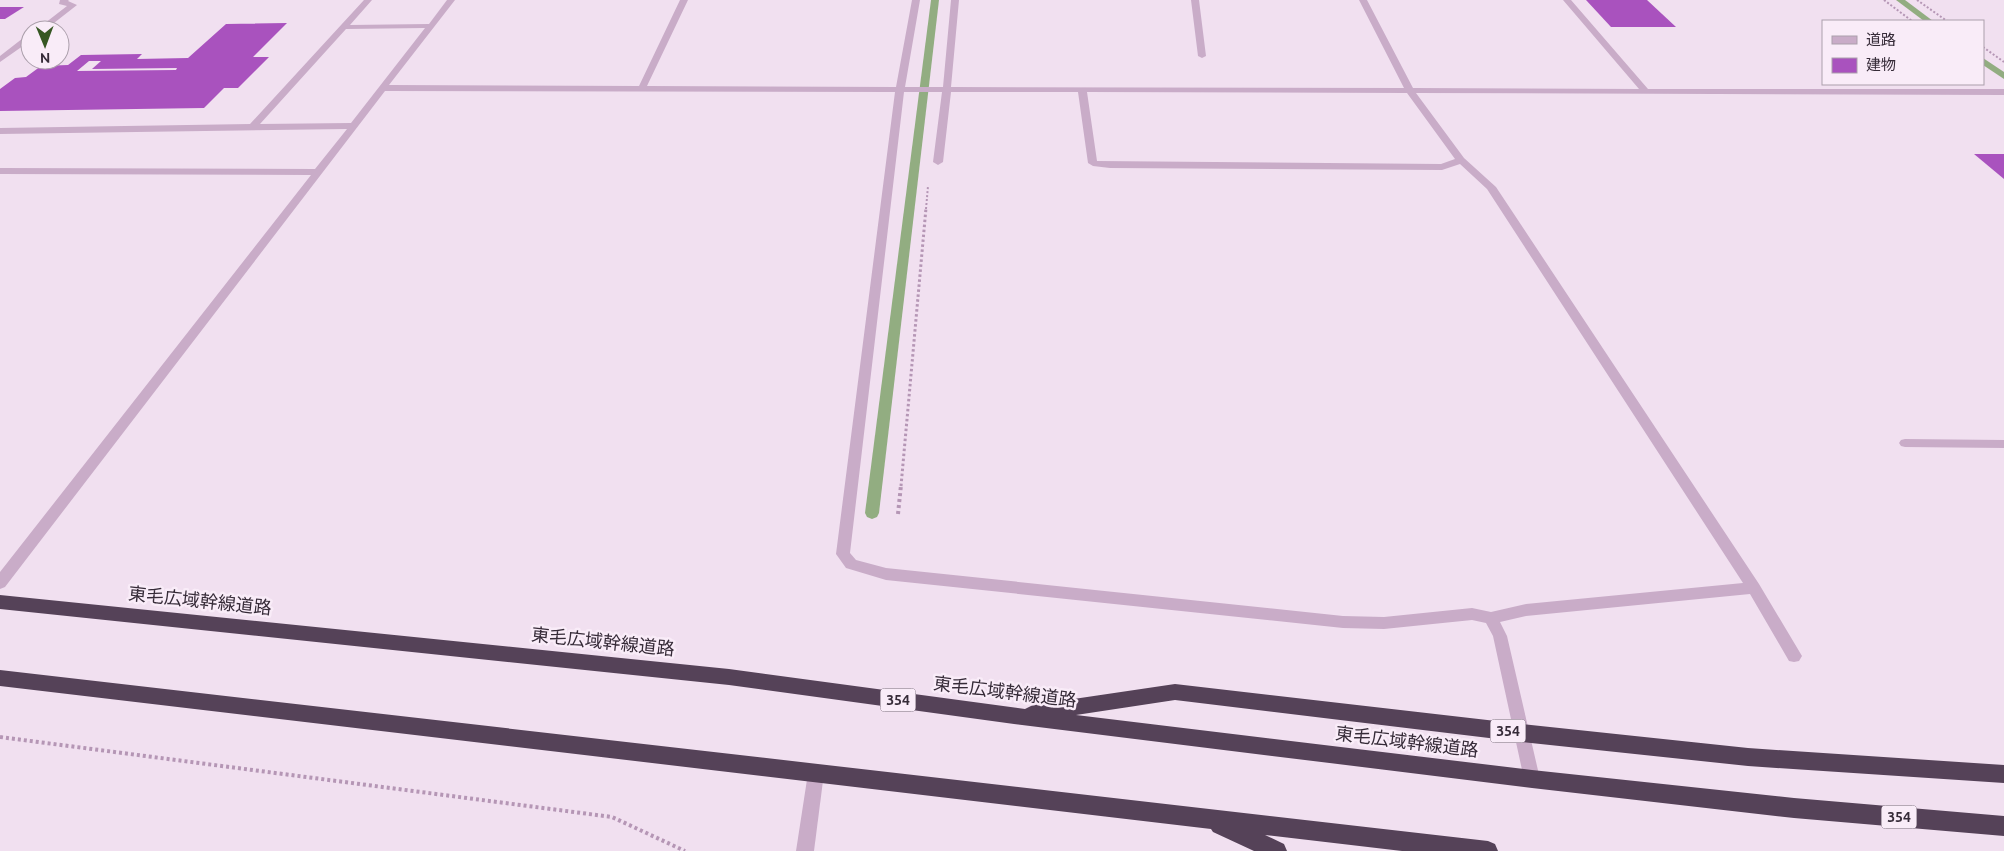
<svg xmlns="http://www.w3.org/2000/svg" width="2004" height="851" viewBox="0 0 2004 851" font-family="Ubuntu,'Noto Sans JP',sans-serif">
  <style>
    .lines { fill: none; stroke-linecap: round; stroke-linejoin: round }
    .stream { fill: #92ad81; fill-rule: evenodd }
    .building { fill: #a952be; fill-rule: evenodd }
    .path-far2 { stroke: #b596b5; stroke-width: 2; stroke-dasharray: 2 2; stroke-linecap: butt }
    .path-far1 { stroke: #b596b5; stroke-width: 3; stroke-dasharray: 2.5 2.5; stroke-linecap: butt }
    .path { stroke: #b596b5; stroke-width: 4; stroke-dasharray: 3 3; stroke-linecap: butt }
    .minor { fill: #c9acc8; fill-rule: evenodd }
    .highway { fill: #554258; fill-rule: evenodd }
    .labels { text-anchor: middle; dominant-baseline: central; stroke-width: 5; stroke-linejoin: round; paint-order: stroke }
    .shield { fill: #f9ecf8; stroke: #706572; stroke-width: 1 }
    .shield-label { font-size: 14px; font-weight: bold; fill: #362b38 }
    .near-street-label { font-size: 18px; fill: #362b38; stroke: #f9ecf8 }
  </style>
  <rect width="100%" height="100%" fill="#f1e0f0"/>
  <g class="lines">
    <g class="stream">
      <path d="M931 0H939L879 513 877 517 872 519 867 517 865 513Z"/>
      <path d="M1896 0H1905L1933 21H1924Z"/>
      <path d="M1983 58 2004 72V79L1983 65Z"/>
    </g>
  </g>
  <g class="building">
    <path d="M1586 0H1647L1676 27H1611Z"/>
    <path d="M0 7H24L5 19H0Z"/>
    <path d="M287 23 253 57H269L238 88H224L204 108 0 111V89L15 78 26 77 41 66 68 65 81 55 142 54 137 59 188 58 226 24ZM89 61H101L92 69 177 68 176 70 77 71Z"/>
    <path d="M1974 154H2004V179Z"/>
  </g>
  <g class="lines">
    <g class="path-far2">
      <path d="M1884 0 1912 21"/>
      <path d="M1917 0 1947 21"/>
      <path d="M1983 47 2004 62"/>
      <path d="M926 209 928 186"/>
    </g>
    <path class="path-far1" d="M901 486 926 208"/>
    <g class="path">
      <path d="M898 514 901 485"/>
      <path d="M0 737 612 817 685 851"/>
    </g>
    <g class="minor">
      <path d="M60 0H69L68 1 77 5 45 30H36L67 6 59 4Z"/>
      <path d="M364 0H372L350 25 429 24 447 0H455L389 85 639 86 680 0H688L647 86 896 87 912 0H920L905 87H943L951 0H959L951 87 1404 88 1359 0H1367L1413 88 1639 89 1563 0H1571L1648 89H2004V95L1416 93 1464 158 1496 187 1759 584 1802 656 1799 661 1794 662 1789 661 1750 594 1526 616 1500 622 1507 636 1540 779 1538 784 1532 787 1526 784 1524 779 1493 636 1486 623 1472 620 1384 629 1343 628 886 580 846 568 836 554 895 92 385 91 5 587 0 589V572L311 175 0 174V168L315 169 347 129 0 134V128L250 124ZM425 28 351 123 260 124 346 29ZM904 92H942L933 162 938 165 943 162 951 92H1078L1088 163 1093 166 1110 168 1442 170 1460 164 1487 189 1743 583 1526 604 1491 612 1472 608 1384 617 1343 616 886 568 856 560 850 553ZM1087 92 1407 93 1455 159 1441 164 1097 161Z"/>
      <path d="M1191 0H1199L1206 56 1202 58 1198 56Z"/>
      <path d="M27 35H30V41L0 62V56Z"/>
      <path d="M1905 439 2004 440V448L1905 447 1901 446 1899 443 1901 440Z"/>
      <path d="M816 765 822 768 824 773 814 851H796L808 773 810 768Z"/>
    </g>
    <g class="highway">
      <path d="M0 595 729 669 1025 709 1033 705 1175 684 1522 724 1748 748 2004 765V783L1748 766 1522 742 1175 700 1076 715 1532 770 1794 798 2004 816V836L1794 818 1532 788 1014 724 729 685 0 609Z"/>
      <path d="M0 670 1488 841 1495 844 1498 851H1402L1265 835 1284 844 1287 851H1254L1213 832 1211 829 0 686Z"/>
    </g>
  </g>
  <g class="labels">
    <g class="shield">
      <rect x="880.5" y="688.5" width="35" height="23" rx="4"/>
      <rect x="1490.5" y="719.5" width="35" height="23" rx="4"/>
      <rect x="1881.5" y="805.5" width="35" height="23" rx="4"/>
    </g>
    <g class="shield-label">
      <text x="898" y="700">354</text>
      <text x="1508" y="731">354</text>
      <text x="1899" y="817">354</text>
    </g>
    <g class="near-street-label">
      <text transform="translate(200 600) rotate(6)">東毛広域幹線道路</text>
      <text transform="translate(603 641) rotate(6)">東毛広域幹線道路</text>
      <text transform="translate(1005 691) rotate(7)">東毛広域幹線道路</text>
      <text transform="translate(1407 741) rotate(7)">東毛広域幹線道路</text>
    </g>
  </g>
  <rect x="1822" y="20" width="162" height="65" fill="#f9ecf8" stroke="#ab9fab"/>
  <rect x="1832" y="36" width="25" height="8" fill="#c9acc8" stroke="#ab9fab"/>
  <text x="1866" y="45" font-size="15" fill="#362b38">道路</text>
  <rect x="1832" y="58" width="25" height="15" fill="#a952be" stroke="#ab9fab"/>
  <text x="1866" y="70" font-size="15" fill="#362b38">建物</text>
  <g transform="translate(45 45) rotate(179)"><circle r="24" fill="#f9ecf8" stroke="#ab9fab"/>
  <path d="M0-4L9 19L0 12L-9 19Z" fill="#365723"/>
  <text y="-8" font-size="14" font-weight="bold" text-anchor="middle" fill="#362b38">N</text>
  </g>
</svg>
